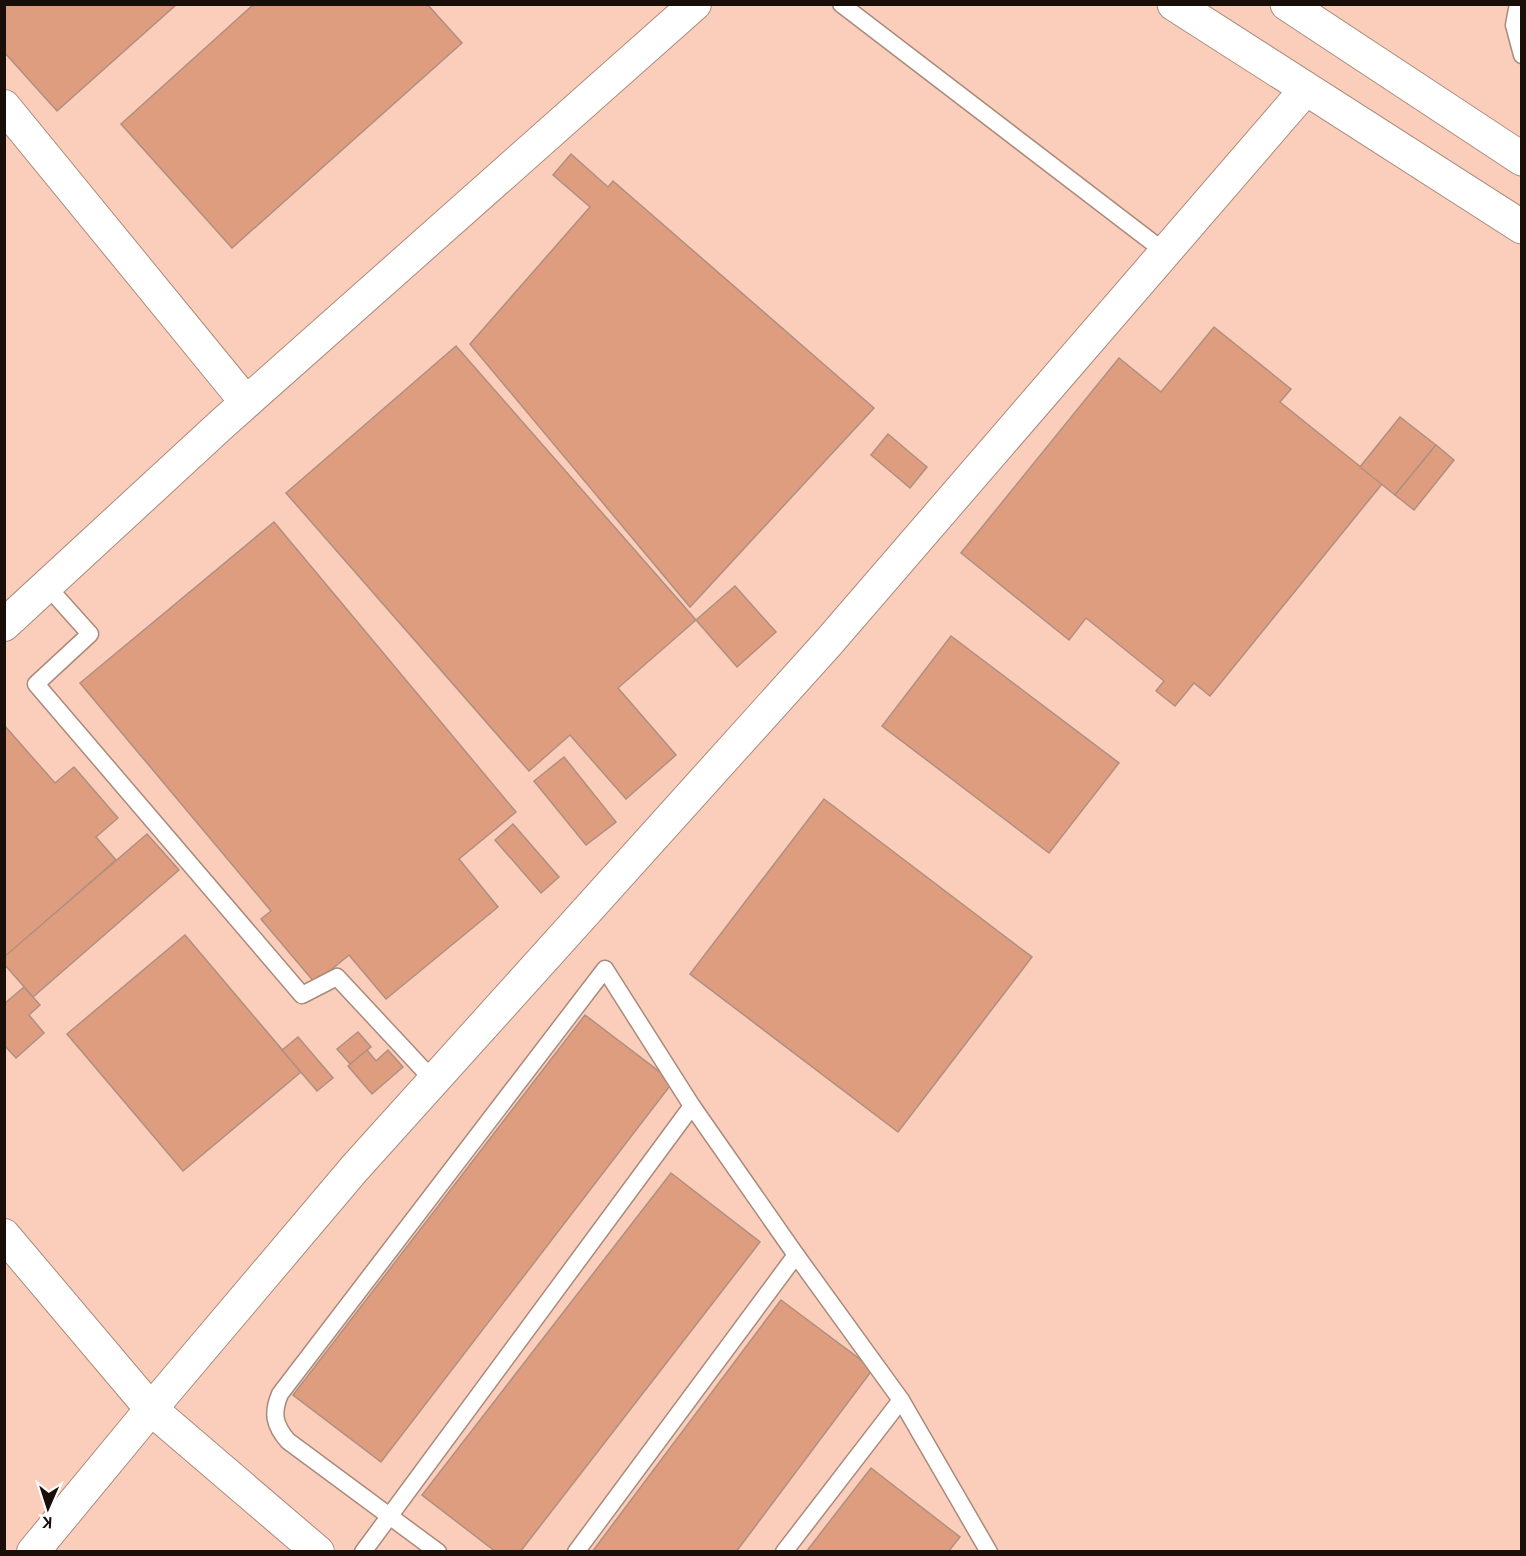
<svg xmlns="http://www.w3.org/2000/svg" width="1526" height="1556" viewBox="0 0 1526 1556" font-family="'Space Grotesk',sans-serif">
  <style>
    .built { fill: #facebb }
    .building { fill: #de9d7f; stroke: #b08f80; stroke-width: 1.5 }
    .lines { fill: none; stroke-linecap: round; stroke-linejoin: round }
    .service-casing { stroke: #ab8a7b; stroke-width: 19 }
    .minor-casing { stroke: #ab8a7b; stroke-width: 34 }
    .primary-casing { stroke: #ab8a7b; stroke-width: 35 }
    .service { stroke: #fff; stroke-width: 16 }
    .minor { stroke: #fff; stroke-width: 32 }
    .primary { stroke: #fff; stroke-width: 33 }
  </style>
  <rect width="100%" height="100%" fill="#fdd9c9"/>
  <rect class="built" x="5" y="5" width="1516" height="1546"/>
  <g class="building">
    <path d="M4 4H177L57 111 4 52Z"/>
    <path d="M254 4H427L462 43 232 248 121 124Z"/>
    <path d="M571 154 608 187 613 181 874 408 690 607 470 344 590 207 553 175Z"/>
    <path d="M1214 327 1291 389 1280 402 1382 484 1210 696 1194 683 1175 706 1156 691 1164 681 1086 618 1069 640 961 553 1119 358 1161 392Z"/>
    <path d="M456 346 696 620 618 688 676 755 626 799 570 735 529 771 286 493Z"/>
    <path d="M1400 417 1436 445 1395 495 1360 467Z"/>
    <path d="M888 434 927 467 910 488 871 455Z"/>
    <path d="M1436 445 1454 460 1414 510 1395 495Z"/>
    <path d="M274 522 516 812 459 859 498 907 386 999 349 955 315 983 261 919 271 911 80 683Z"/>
    <path d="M735 586 776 632 737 667 696 620Z"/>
    <path d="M951 636 1119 763 1049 853 882 726Z"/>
    <path d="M4 725 55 783 74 767 118 818 96 837 116 860 6 956 4 954Z"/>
    <path d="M564 757 616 822 586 845 534 781Z"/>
    <path d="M824 799 1032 957 898 1132 690 974Z"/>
    <path d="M513 824 559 877 541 893 495 840Z"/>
    <path d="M147 834 179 870 33 997 4 964V957Z"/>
    <path d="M185 935 301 1072 183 1171 67 1034Z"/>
    <path d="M24 987 40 1005 29 1015 44 1033 16 1058 4 1045V1004Z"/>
    <path d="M585 1015 673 1082 381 1462 293 1395Z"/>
    <path d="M358 1032 371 1047 350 1064 337 1049Z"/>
    <path d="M298 1037 333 1078 317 1091 282 1050Z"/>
    <path d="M367 1050 376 1061 388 1050 403 1067 372 1094 348 1066Z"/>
    <path d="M671 1173 760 1242 520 1552H496L422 1495Z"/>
    <path d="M781 1300 873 1369 736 1552H592Z"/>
    <path d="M871 1468 960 1537 948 1552H806Z"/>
  </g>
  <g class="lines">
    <defs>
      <g id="service">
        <path d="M841 4 1165 252"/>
        <path d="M1518 4 1514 25 1522 55"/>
        <path d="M47 586 90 634 36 684 302 995 337 977 433 1080"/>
        <path d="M363 1552 692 1106"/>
        <path d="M438 1552 288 1441C274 1425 272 1413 280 1394L605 969 692 1106 796 1255 901 1400 989 1552"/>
        <path d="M576 1552 796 1255"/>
        <path d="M784 1552 901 1400"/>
      </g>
      <g id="minor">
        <path d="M4 106 246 402"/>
        <path d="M4 625 223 423 695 4"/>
        <path d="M4 1235 151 1409 318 1552"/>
        <path d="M33 1552 151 1409 354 1169 828 643 1306 89"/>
      </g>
      <g id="primary">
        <path d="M1174 4 1522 227"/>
        <path d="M1287 4 1522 159"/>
      </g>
    </defs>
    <use href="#service" class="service-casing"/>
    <use href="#minor" class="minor-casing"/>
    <use href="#primary" class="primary-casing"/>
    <use href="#service" class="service"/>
    <use href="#minor" class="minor"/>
    <use href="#primary" class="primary"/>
  </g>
  <rect width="1526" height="1556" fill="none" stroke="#1a0e09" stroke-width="12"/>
  <g transform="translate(48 1508) rotate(183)" stroke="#ffffff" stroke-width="4.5" paint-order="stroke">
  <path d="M0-4.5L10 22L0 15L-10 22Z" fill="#1a0e09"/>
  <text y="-9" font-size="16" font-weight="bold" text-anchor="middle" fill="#1a0e09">K</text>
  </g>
</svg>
